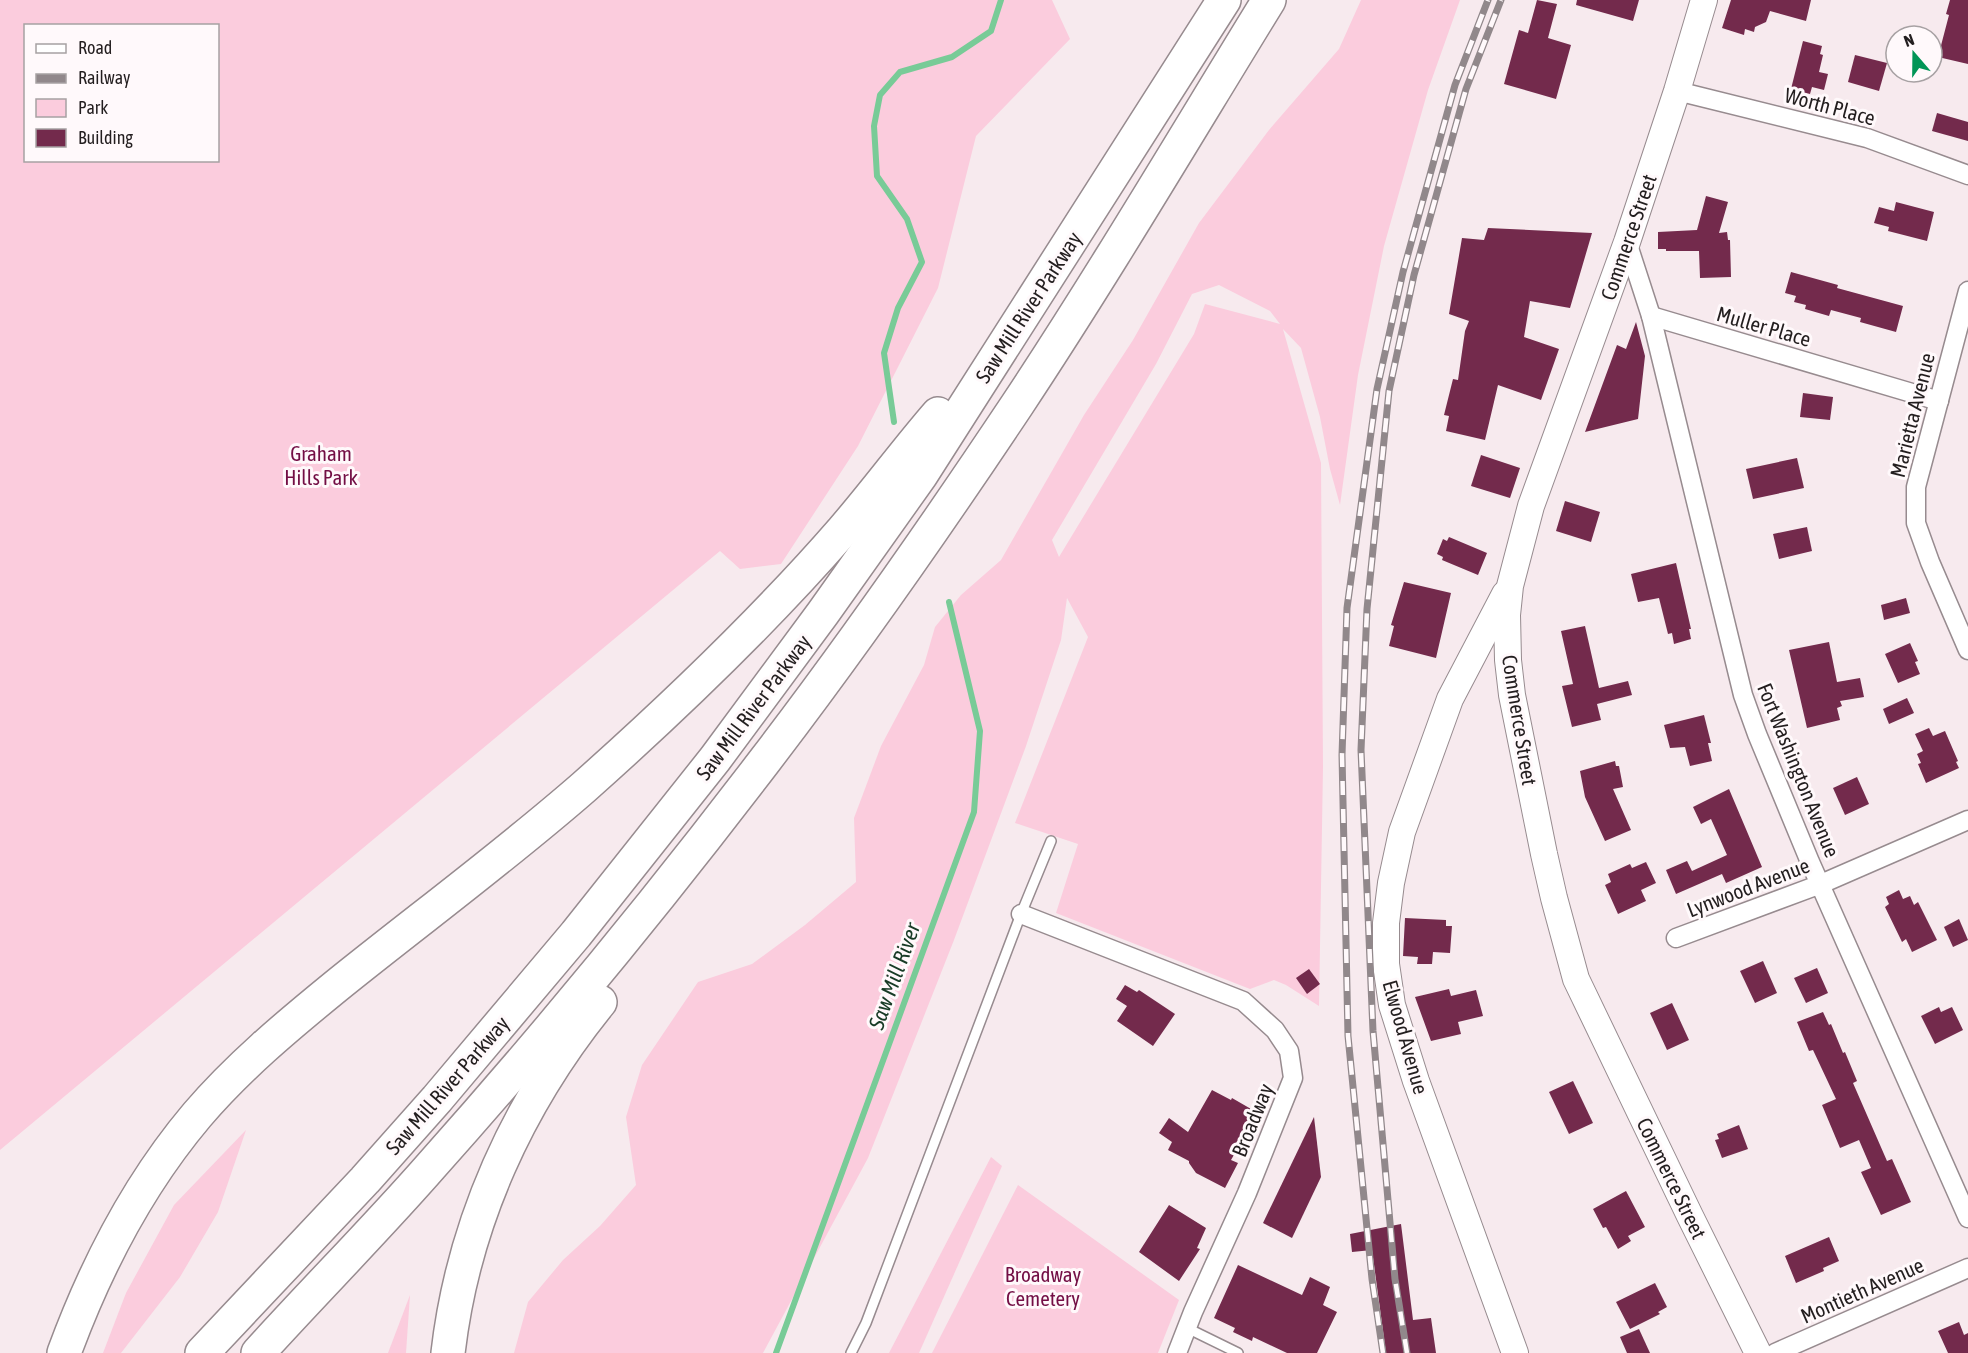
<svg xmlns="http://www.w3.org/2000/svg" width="1968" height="1353" viewBox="0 0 1968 1353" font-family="'Asap Condensed',sans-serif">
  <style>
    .green { fill: #fbccdd; fill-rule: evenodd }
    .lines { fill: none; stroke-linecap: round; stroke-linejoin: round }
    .stream { stroke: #78cb97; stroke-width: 6 }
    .building { fill: #732a4c }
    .lane-casing { stroke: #978b8f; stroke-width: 12 }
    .street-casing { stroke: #978b8f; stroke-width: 21 }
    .secondary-casing { stroke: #978b8f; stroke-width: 28 }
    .highway-casing { stroke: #978b8f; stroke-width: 36 }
    .lane { stroke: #fff; stroke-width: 9 }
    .street { stroke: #fff; stroke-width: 18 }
    .secondary { stroke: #fff; stroke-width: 26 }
    .highway { stroke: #fff; stroke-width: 33 }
    .rail-casing { stroke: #91888b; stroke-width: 7 }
    .rail { stroke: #fff9fb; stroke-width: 4.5; stroke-dasharray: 14; stroke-linecap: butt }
    .labels { text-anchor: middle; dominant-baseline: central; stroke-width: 6; stroke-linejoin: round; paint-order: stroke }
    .street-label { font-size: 21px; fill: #231e1f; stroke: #fff9fb }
    .park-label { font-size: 21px; fill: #730e45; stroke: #fff9fb }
    .water-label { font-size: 22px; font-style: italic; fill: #183b26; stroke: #fff9fb }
  </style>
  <rect width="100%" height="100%" fill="#f7eaee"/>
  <g class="green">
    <path d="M0 0H1052L1070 39 976 136 938 288 858 446 781 564 740 569 720 551 0 1150ZM26 26H218V160H26Z"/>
    <path d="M1361 0H1460L1428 90 1384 246 1358 375 1340 505 1330 469 1320 417 1301 348 1283 329 1321 463 1323 767 1319 1006 1286 985 1274 980 1250 989 1056 913 1078 844 1015 823 1088 637 1067 598 1061 640 1026 746 954 940 868 1158 763 1353H514L528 1302 563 1260 600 1226 636 1185 626 1117 642 1065 698 982 752 964 805 925 856 882 854 818 881 746 924 665 935 627 961 595 1001 560 1084 415 1133 340 1199 223 1269 130 1339 49ZM1219 285 1270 311 1280 324 1205 304 1194 334 1059 557 1052 540 1156 364 1192 294Z"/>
    <path d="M246 1130 218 1212 180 1277 121 1353H103L126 1293 174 1205Z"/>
    <path d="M991 1157 1002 1166 919 1353H889Z"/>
    <path d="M1018 1185 1179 1300 1158 1353H932Z"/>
    <path d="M410 1295 406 1353H388Z"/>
  </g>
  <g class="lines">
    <g class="stream">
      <path d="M894 422 884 353 898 308 922 262 907 219 877 176 874 126 880 95 900 72 952 57 991 31 1001 0"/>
      <path d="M776 1353 974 812 980 731 949 602"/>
    </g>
  </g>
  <g class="building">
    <path d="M1537 0 1557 4 1548 38 1571 45 1556 99 1504 84 1519 30 1528 33Z"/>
    <path d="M1577 0H1639L1633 21 1576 5Z"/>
    <path d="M1731 0H1811L1806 21 1770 11 1766 22 1755 27 1754 32 1745 29 1744 35 1722 28Z"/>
    <path d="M1950 0H1968V64L1938 57 1949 15 1946 14Z"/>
    <path d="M1803 41 1822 46 1820 54 1823 55 1819 72 1828 74 1824 90 1812 87 1810 94 1791 89Z"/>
    <path d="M1855 55 1887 63 1879 91 1848 82Z"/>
    <path d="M1937 113 1968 122V141L1932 131Z"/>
    <path d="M1706 196 1728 202 1719 233 1727 232 1728 240H1730L1731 277 1700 278 1699 251H1666V249H1658V232L1697 230Z"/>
    <path d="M1896 202 1934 212 1927 241 1888 231 1889 227 1874 223 1879 207 1894 211Z"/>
    <path d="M1488 228 1592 233 1570 308 1530 301 1524 337 1559 349 1541 400 1498 385 1485 440 1446 431 1449 416 1444 415 1453 379 1458 380 1465 331 1469 321 1449 314 1462 238 1484 240Z"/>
    <path d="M1791 272 1838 285 1837 288 1903 306 1896 332 1860 322 1861 318 1831 310 1829 316 1805 309 1806 305 1794 302 1796 296 1785 293Z"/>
    <path d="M1636 322 1645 356 1638 419 1585 432 1617 345 1626 349Z"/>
    <path d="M1803 393 1833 397 1830 420 1800 417Z"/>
    <path d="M1481 455 1520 468 1510 498 1471 486Z"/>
    <path d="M1797 458 1804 488 1753 499 1746 469Z"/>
    <path d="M1565 501 1600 512 1591 542 1556 531Z"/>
    <path d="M1807 527 1812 551 1779 559 1773 534Z"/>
    <path d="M1449 537 1487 553 1478 575 1442 560 1443 557 1437 554 1443 539 1447 541Z"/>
    <path d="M1676 563 1691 629H1689L1691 639 1674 644 1672 633 1668 634 1659 598 1638 602 1631 574Z"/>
    <path d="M1404 582 1451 593 1436 658 1389 646 1394 626 1391 625Z"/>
    <path d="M1906 598 1910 613 1884 620 1881 605Z"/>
    <path d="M1585 626 1599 688 1628 681 1632 695 1597 704 1601 720 1572 727 1562 686 1573 684 1561 631Z"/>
    <path d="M1829 642 1837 682 1860 678 1864 697 1840 701 1842 706 1837 708 1840 720 1807 728 1789 650Z"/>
    <path d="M1910 643 1918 661 1915 662 1920 674 1898 683 1885 654Z"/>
    <path d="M1907 698 1914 713 1889 724 1883 709Z"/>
    <path d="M1704 715 1711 743H1708L1712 761 1690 766 1685 747 1670 748 1664 725Z"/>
    <path d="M1929 728 1933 736 1945 731 1958 761 1956 762 1959 768 1926 783 1918 764 1921 763 1917 754 1923 751 1915 734Z"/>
    <path d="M1615 761 1616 766H1619L1623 787 1613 789 1631 830 1605 841 1585 797 1580 771Z"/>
    <path d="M1857 777 1869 804 1845 815 1833 788Z"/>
    <path d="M1729 789 1762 867 1726 883 1722 874 1676 894 1666 870 1687 861 1692 871 1727 855 1711 819 1701 824 1693 807Z"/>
    <path d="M1646 862 1656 883 1641 890 1646 901 1618 914 1605 885 1611 882 1608 874 1630 864 1632 868Z"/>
    <path d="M1899 890 1903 899 1910 896 1914 905 1918 902 1937 940 1912 952 1906 939 1902 942 1885 907 1889 904 1886 897Z"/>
    <path d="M1405 918 1446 920V926H1452L1450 953 1433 952 1432 964H1417L1418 957 1403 956Z"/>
    <path d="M1959 919 1968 940 1953 947 1944 927Z"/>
    <path d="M1763 961 1777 993 1755 1003 1740 971Z"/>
    <path d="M1817 968 1828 993 1806 1003 1794 978Z"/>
    <path d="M1309 969 1320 984 1307 994 1296 978Z"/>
    <path d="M1125 985 1137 992 1139 990 1175 1014 1153 1046 1117 1021 1127 1006 1116 999Z"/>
    <path d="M1449 989 1451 996 1476 990 1483 1016 1458 1022 1461 1034 1431 1041 1415 997Z"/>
    <path d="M1672 1003 1689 1040 1667 1050 1650 1013Z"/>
    <path d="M1939 1007 1941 1012 1952 1007 1963 1030 1935 1044 1921 1016Z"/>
    <path d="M1823 1012 1829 1025 1831 1024 1843 1053 1845 1052 1857 1081 1853 1083 1887 1161 1892 1159 1911 1202 1881 1215 1861 1172 1871 1168 1859 1140 1840 1148 1822 1105 1836 1099 1813 1050 1809 1051 1797 1022Z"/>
    <path d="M1573 1081 1593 1123 1569 1134 1549 1092Z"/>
    <path d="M1212 1090 1231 1100 1232 1098 1258 1113 1231 1160 1238 1163 1225 1188 1196 1173 1189 1163V1161L1168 1150 1172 1142 1159 1133 1169 1118 1188 1132Z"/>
    <path d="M1314 1117 1321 1177 1292 1238 1263 1223Z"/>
    <path d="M1739 1125 1748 1149 1722 1158 1715 1140 1719 1139 1717 1134Z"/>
    <path d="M1626 1191 1645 1227 1628 1236 1631 1241 1618 1249 1606 1227 1603 1228 1593 1209Z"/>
    <path d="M1169 1205 1206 1228 1197 1248 1200 1249 1179 1281 1139 1252Z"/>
    <path d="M1401 1224 1413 1320 1431 1318 1436 1353H1386L1372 1250 1352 1252 1350 1234Z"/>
    <path d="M1829 1237 1839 1261 1823 1268 1824 1271 1796 1283 1785 1256Z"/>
    <path d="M1238 1265 1302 1295 1310 1277 1330 1287 1323 1305 1337 1312 1317 1353H1287L1253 1337 1252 1341 1233 1332 1235 1328 1214 1318Z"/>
    <path d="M1655 1283 1667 1307 1658 1312 1660 1314 1630 1329 1616 1302Z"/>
    <path d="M1959 1322 1964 1335 1968 1333V1353H1948L1938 1331Z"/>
    <path d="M1639 1329 1650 1353H1627L1620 1337Z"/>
  </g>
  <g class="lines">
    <defs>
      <g id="lane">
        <path d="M1187 1328 1238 1353"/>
        <path d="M851 1353 866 1323 1021 914 1051 841"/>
      </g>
      <g id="street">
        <path d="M1677 91 1867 138 1968 175"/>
        <path d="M1627 242 1651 316 1743 695 1757 734 1810 862 1968 1218"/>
        <path d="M1968 291 1916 487V523L1930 562 1968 650"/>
        <path d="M1651 316 1939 401"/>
        <path d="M1021 914 1243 1001 1275 1030 1289 1051 1293 1078 1247 1193 1193 1312 1177 1353"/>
        <path d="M1676 938 1821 884 1968 820"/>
        <path d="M1775 1353 1968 1268"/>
      </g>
      <g id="secondary">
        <path d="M1704 0 1677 91 1627 242 1531 506 1510 586 1507 615 1508 660 1512 695 1544 854 1554 898 1576 979 1690 1216 1758 1353"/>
        <path d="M1505 594 1450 699 1402 832 1391 883 1386 923V964L1392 1005 1416 1081 1515 1353"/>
      </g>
      <g id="highway">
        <path d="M64 1353C96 1266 137 1186 197 1115 238 1067 286 1027 335 987 418 920 504 857 584 787 675 706 763 622 843 530 876 492 905 452 938 414"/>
        <path d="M202 1353 365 1180 437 1099 576 934 715 759 823 613 921 475 1224 0"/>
        <path d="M258 1353C315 1290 375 1230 431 1166 548 1035 660 898 766 759 854 644 937 525 1017 405 1105 272 1186 135 1269 0"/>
        <path d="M448 1353C463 1223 518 1103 600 1002"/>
      </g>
    </defs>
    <use href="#lane" class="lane-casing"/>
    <use href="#street" class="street-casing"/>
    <use href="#secondary" class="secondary-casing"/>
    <use href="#highway" class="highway-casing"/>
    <use href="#lane" class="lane"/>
    <use href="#street" class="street"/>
    <use href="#secondary" class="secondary"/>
    <use href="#highway" class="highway"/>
    <defs>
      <g id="rail">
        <path d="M1383 1353 1372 1279 1348 1036 1342 755 1347 608 1377 389 1403 272 1455 85 1488 0"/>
        <path d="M1407 1353 1395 1279 1373 1031 1361 750 1367 609 1389 391 1414 275 1466 89 1501 0"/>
      </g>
    </defs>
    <use href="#rail" class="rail-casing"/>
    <use href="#rail" class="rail"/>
  </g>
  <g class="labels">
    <g class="street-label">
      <text transform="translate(1830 106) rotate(15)">Worth Place</text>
      <text transform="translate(1628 237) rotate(-71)">Commerce Street</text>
      <text transform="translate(1028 307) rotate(-57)">Saw Mill River Parkway</text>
      <text transform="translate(1764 326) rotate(16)">Muller Place</text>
      <text transform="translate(1912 415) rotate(-76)">Marietta Avenue</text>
      <text transform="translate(753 707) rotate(-53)">Saw Mill River Parkway</text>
      <text transform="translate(1520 720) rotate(81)">Commerce Street</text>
      <text transform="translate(1799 770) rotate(68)">Fort Washington Avenue</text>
      <text transform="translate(1748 887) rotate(-21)">Lynwood Avenue</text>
      <text transform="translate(1406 1037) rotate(74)">Elwood Avenue</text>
      <text transform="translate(447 1085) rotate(-49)">Saw Mill River Parkway</text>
      <text transform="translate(1252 1120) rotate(-68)">Broadway</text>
      <text transform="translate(1672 1178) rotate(64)">Commerce Street</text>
      <text transform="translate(1862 1290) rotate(-24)">Montieth Avenue</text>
    </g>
    <g class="park-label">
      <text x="321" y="453">Graham<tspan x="321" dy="24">Hills Park</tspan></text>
      <text x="1043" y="1274">Broadway<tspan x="1043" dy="24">Cemetery</tspan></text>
    </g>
    <g class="water-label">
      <text transform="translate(894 976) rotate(-70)">Saw Mill River</text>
    </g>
  </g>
  <rect x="24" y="24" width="195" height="138" fill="#fff9fb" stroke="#a7a1a3" stroke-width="1.5"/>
  <rect x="36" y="44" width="30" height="9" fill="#ffffff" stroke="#a7a1a3" stroke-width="1.5"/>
  <text x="78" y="54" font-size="18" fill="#231e1f">Road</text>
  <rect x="36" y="74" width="30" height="9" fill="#91888b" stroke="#a7a1a3" stroke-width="1.5"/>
  <text x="78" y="84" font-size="18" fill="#231e1f">Railway</text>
  <rect x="36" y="99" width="30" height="18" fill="#fbccdd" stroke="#a7a1a3" stroke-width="1.5"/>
  <text x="78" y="114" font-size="18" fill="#231e1f">Park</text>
  <rect x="36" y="129" width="30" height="18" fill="#732a4c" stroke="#a7a1a3" stroke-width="1.5"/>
  <text x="78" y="144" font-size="18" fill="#231e1f">Building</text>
  <g transform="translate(1914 54) rotate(340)"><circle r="28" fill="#fff9fb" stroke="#a7a1a3" stroke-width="1.5"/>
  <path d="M0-4.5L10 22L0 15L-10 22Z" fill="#019556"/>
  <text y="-9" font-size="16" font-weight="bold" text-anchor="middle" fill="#231e1f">N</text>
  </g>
</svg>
